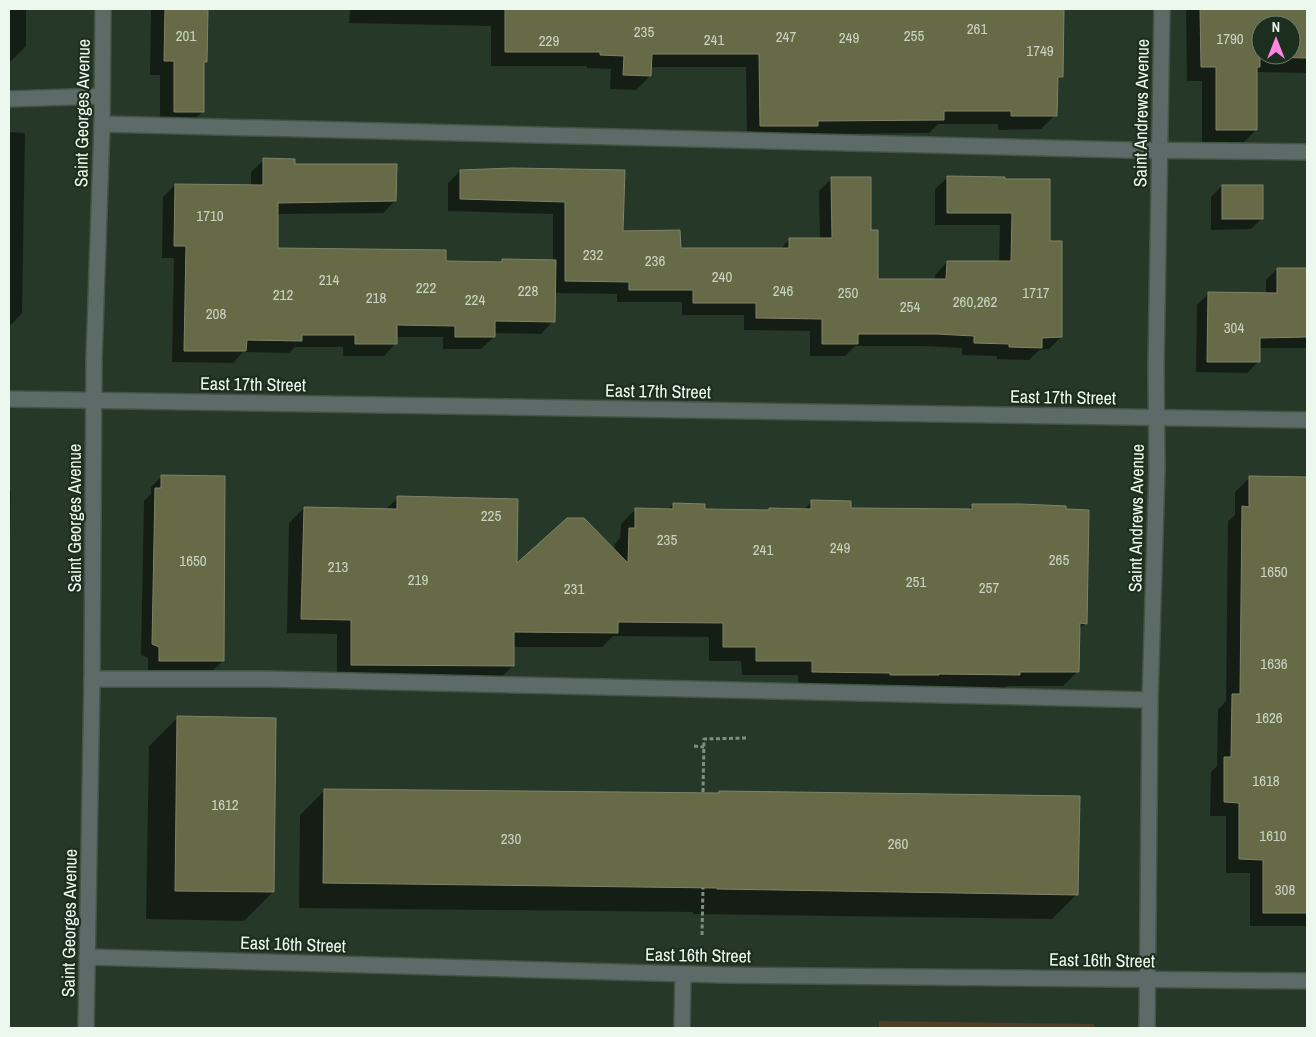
<svg xmlns="http://www.w3.org/2000/svg" width="1316" height="1037" viewBox="0 0 1316 1037" font-family="'Archivo Narrow',sans-serif">
  <style>
    .green { fill: #4e3f27 }
    .shadow { fill: #0007; fill-rule: evenodd }
    .building { fill: #666a46; stroke: #808369; fill-rule: evenodd }
    .lines { fill: none; stroke-linecap: round; stroke-linejoin: round }
    .minor-casing { stroke: #425444; stroke-width: 18 }
    .path { stroke: #7e8e7f; stroke-width: 3; stroke-dasharray: 4 2.5; stroke-linecap: butt }
    .minor { stroke: #5d6b68; stroke-width: 15 }
    .labels { text-anchor: middle; dominant-baseline: central; stroke-width: 4.5; stroke-linejoin: round; paint-order: stroke }
    .number-label { font-size: 15px; fill: #cad4c3 }
    .street-label { font-size: 18px; fill: #ecf8ed; stroke: #1c2e1e }
  </style>
  <rect width="100%" height="100%" fill="#263928"/>
  <path class="green" d="M879 1021 1094 1024V1028H879Z"/>
  <g class="shadow">
    <path d="M9 9H26V46L9 63Z"/>
    <path d="M151 9H206L205 61 202 64V112L188 126H160V75H150Z"/>
    <path d="M350 9H1062V76L1056 82 1055 115 1041 129 998 130V124H938L929 133 808 134 803 139H747L746 67H650V76L636 90 610 89 611 69 587 68V66H491V26L349 23Z"/>
    <path d="M1186 9H1307V73L1256 72V130L1241 145H1202V81H1187ZM1261 25H1291V55H1261Z"/>
    <path d="M9 132 25 133 22 313 9 327Z"/>
    <path d="M264 160 294 165 395 201 383 213 277 214V249L445 262 500 263 503 260 553 261V214L448 211V183L460 171 513 169 622 232 679 250H779L789 240H820L819 191 832 178 870 231 877 280H935V275L947 262H999L1000 225H935V189L948 177 1004 178 1049 242 1061 337 1049 349 1039 350 1029 360 997 359V356L962 355V348L922 346H855L845 356H810V331L744 330V315H682V302H617V294L554 293 553 321 541 334 494 333V337L481 349H443V337H396V343L384 356H343V347H295L289 353 243 352 233 363 172 362 174 258H162L163 197 175 185 251 186V172Z"/>
    <path d="M1222 186 1262 218 1251 229 1211 230V197Z"/>
    <path d="M1277 269H1307V348H1259L1258 362 1247 373 1196 372 1197 305 1208 294H1266V280Z"/>
    <path d="M162 476 223 661 211 672 148 671V658L141 655 144 501 151 494V487Z"/>
    <path d="M1249 478 1307 479V926H1250V873H1226V816H1210L1211 772 1217 766 1218 710 1226 701 1228 521 1235 515V492Z"/>
    <path d="M9 491H11L9 591Z"/>
    <path d="M398 498 515 565 614 551 615 544 620 538 621 524 635 510H668L673 504 704 510 768 511 803 510 812 502 849 509 967 510 973 505 1086 623 1078 630V671L1063 686H1007L1004 689 798 686V675H742L741 661H709V637L613 636 602 647H513V666L498 680 337 679V634L287 633 289 523 304 508 385 510Z"/>
    <path d="M177 718 273 892 244 921 146 919 149 746Z"/>
    <path d="M325 790 719 793 1077 894 1052 919 693 914V912L299 908 300 815Z"/>
  </g>
  <g class="building">
    <path d="M165 9H208L207 62H204V112H174V61H164Z"/>
    <path d="M505 9H1064L1063 77H1058L1057 116H1011V111H944V120L818 121V126H760L759 54H652L651 76 623 75 624 56 600 55V52H505Z"/>
    <path d="M1200 9H1307V58L1260 57V67H1257V130H1216V67H1201ZM1261 25H1291V55H1261Z"/>
    <path d="M263 158 295 159V164H397L396 201 278 203V248L446 250V261L502 262V259L556 260 555 322 495 321V337H455V326L397 325V344H355V335H302V341L247 340 246 351H184L186 246H174L175 184 263 185Z"/>
    <path d="M513 168 625 170 623 231 680 230 681 248H789V238H832L831 177H871V230H878V279H946L947 261H1011L1012 213H947V176L1005 177V179H1050V241H1062V337L1042 338V348L1009 347V344L974 343V336L936 334H858V344H822V319L756 318V303H693V290H629V282L565 281V202L460 199V170Z"/>
    <rect x="1222" y="185" width="41" height="34"/>
    <path d="M1277 268H1307V337L1260 338V362H1207L1208 292 1277 293Z"/>
    <path d="M161 475 225 476 224 661H159V647L152 644 155 488H161Z"/>
    <path d="M1249 476 1307 477V913H1263V860L1239 859V803L1224 802V757H1231L1232 694H1240L1242 506 1249 507Z"/>
    <path d="M397 496 518 499 517 563 567 518H584L628 563 629 528H635V508L673 509V503L705 504V509L769 510V508L811 509V500L851 501V508L972 509V504H1021L1066 506V509L1089 510 1087 624 1080 623 1079 672H1020V675L939 674V675H890V673L812 672V661H756V647H723V623L618 622V633L514 632V666L351 665V620L301 619 304 507 397 509Z"/>
    <path d="M177 716 276 718 274 892 175 891Z"/>
    <path d="M324 789 719 793V791L1080 796 1078 895 717 889V888L323 883Z"/>
  </g>
  <g class="lines">
    <defs>
      <g id="minor">
        <path d="M9 99 102 96"/>
        <path d="M102 124 1128 150 1307 152"/>
        <path d="M9 399 1307 420"/>
        <path d="M92 679H267L1150 700"/>
        <path d="M87 957 724 975 1307 981"/>
        <path d="M86 1028 92 679 94 359 102 124 103 9"/>
        <path d="M682 1028 683 974"/>
        <path d="M1147 1028 1150 700 1157 469 1156 367 1162 9"/>
      </g>
    </defs>
    <use href="#minor" class="minor-casing"/>
    <g class="path">
      <path d="M694 746 704 747"/>
      <path d="M703 792 704 739 747 738"/>
      <path d="M702 935 703 888"/>
    </g>
    <use href="#minor" class="minor"/>
  </g>
  <g class="labels">
    <g class="number-label">
      <text x="977" y="28">261</text>
      <text x="644" y="31">235</text>
      <text x="186" y="35">201</text>
      <text x="914" y="35">255</text>
      <text x="786" y="36">247</text>
      <text x="849" y="37">249</text>
      <text x="1230" y="38">1790</text>
      <text x="714" y="39">241</text>
      <text x="549" y="40">229</text>
      <text x="1040" y="50">1749</text>
      <text x="210" y="215">1710</text>
      <text x="593" y="254">232</text>
      <text x="655" y="260">236</text>
      <text x="722" y="276">240</text>
      <text x="329" y="279">214</text>
      <text x="426" y="287">222</text>
      <text x="528" y="290">228</text>
      <text x="783" y="290">246</text>
      <text x="848" y="292">250</text>
      <text x="1036" y="292">1717</text>
      <text x="283" y="294">212</text>
      <text x="376" y="297">218</text>
      <text x="475" y="299">224</text>
      <text x="975" y="301">260,262</text>
      <text x="910" y="306">254</text>
      <text x="216" y="313">208</text>
      <text x="1234" y="327">304</text>
      <text x="491" y="515">225</text>
      <text x="667" y="539">235</text>
      <text x="840" y="547">249</text>
      <text x="763" y="549">241</text>
      <text x="1059" y="559">265</text>
      <text x="193" y="560">1650</text>
      <text x="338" y="566">213</text>
      <text x="1274" y="571">1650</text>
      <text x="418" y="579">219</text>
      <text x="916" y="581">251</text>
      <text x="989" y="587">257</text>
      <text x="574" y="588">231</text>
      <text x="1274" y="663">1636</text>
      <text x="1269" y="717">1626</text>
      <text x="1266" y="780">1618</text>
      <text x="225" y="804">1612</text>
      <text x="1273" y="835">1610</text>
      <text x="511" y="838">230</text>
      <text x="898" y="843">260</text>
      <text x="1285" y="889">308</text>
    </g>
    <g class="street-label">
      <text transform="translate(82 113) rotate(-89)">Saint Georges Avenue</text>
      <text transform="translate(1141 113) rotate(-89)">Saint Andrews Avenue</text>
      <text transform="translate(253 384) rotate(1)">East 17th Street</text>
      <text transform="translate(658 391) rotate(1)">East 17th Street</text>
      <text transform="translate(1063 397) rotate(1)">East 17th Street</text>
      <text transform="translate(74 518) rotate(-90)">Saint Georges Avenue</text>
      <text transform="translate(1136 518) rotate(-89)">Saint Andrews Avenue</text>
      <text transform="translate(69 923) rotate(-89)">Saint Georges Avenue</text>
      <text transform="translate(293 944) rotate(2)">East 16th Street</text>
      <text transform="translate(698 955) rotate(1)">East 16th Street</text>
      <text transform="translate(1102 960) rotate(1)">East 16th Street</text>
    </g>
  </g>
  <rect width="1316" height="1037" fill="none" stroke="#ecf8ed" stroke-width="20"/>
  <g transform="translate(1276 40)"><circle r="24" fill="#1c2e1e" stroke="#6f7f71"/>
  <path d="M0-4L9 19L0 12L-9 19Z" fill="#fe85e0"/>
  <text y="-8" font-size="14" font-weight="bold" text-anchor="middle" fill="#ecf8ed">N</text>
  </g>
</svg>
